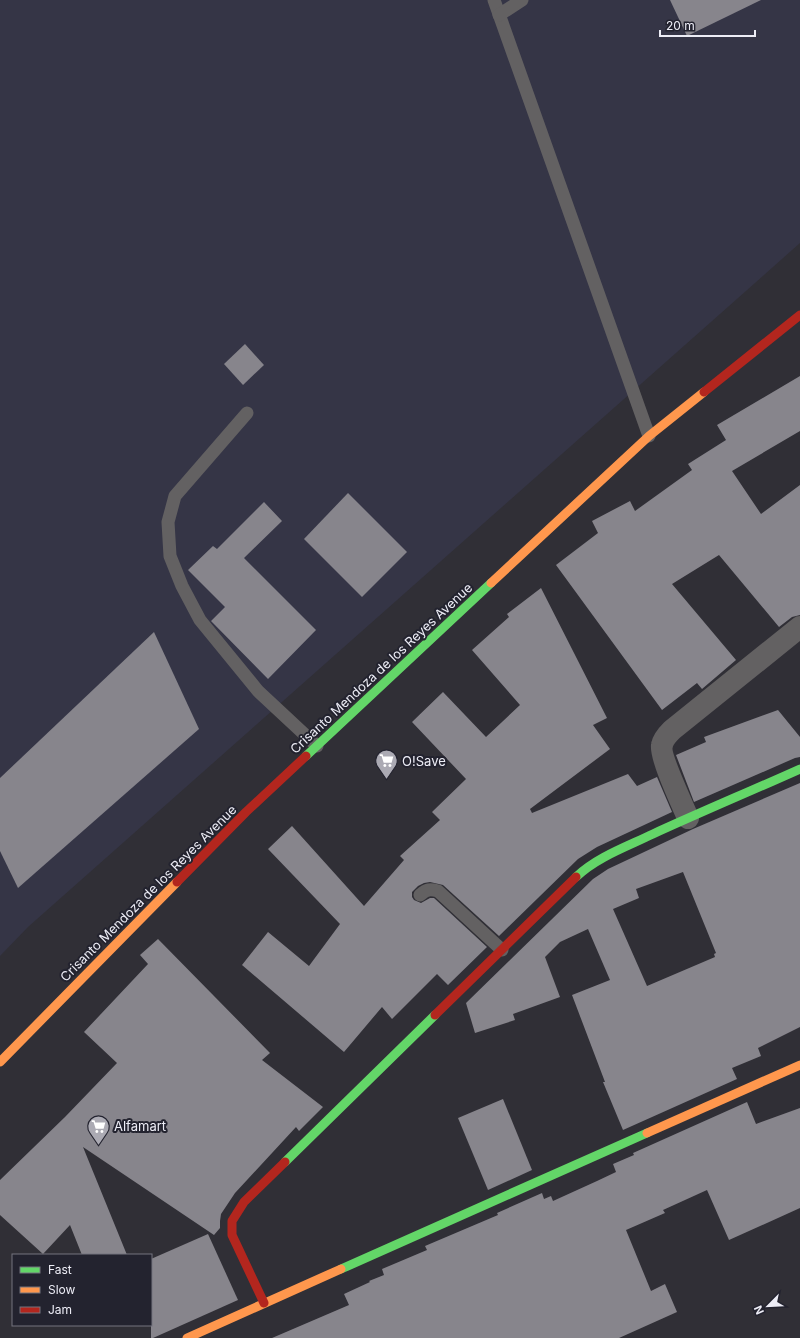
<svg xmlns="http://www.w3.org/2000/svg" width="800" height="1338" viewBox="0 0 800 1338" font-family="Inter,sans-serif">
  <style>
    .built { fill: #353546 }
    .building { fill: #87858c; fill-rule: evenodd }
    .lines { fill: none; stroke-linecap: round; stroke-linejoin: round }
    .lane { stroke: #636162; stroke-width: 13 }
    .street { stroke: #636162; stroke-width: 22 }
    .fast { stroke: #63d668; stroke-width: 9 }
    .slow { stroke: #ff974d; stroke-width: 9 }
    .jam { stroke: #b3261e; stroke-width: 9 }
    .labels { text-anchor: middle; dominant-baseline: central; stroke-width: 4; stroke-linejoin: round; paint-order: stroke }
    .street-label { font-size: 13px; fill: #ededf6; stroke: #23232f }
    .poi-label { font-size: 13px; fill: #ededf6; stroke: #23232f; text-anchor: start }
  </style>
  <rect width="100%" height="100%" fill="#302f36"/>
  <path class="built" d="M0 0H800V243L28 927 0 956Z"/>
  <g class="building">
    <path d="M670 0H761L687 36Z"/>
    <path d="M245 344 264 365 243 385 224 364Z"/>
    <path d="M800 376V431L732 471 761 514 800 485V615L792 617 779 627 719 555 672 584 736 660 702 689 697 683 662 710 556 565 598 533 592 521 630 501 635 511 692 470 688 464 726 440 717 425Z"/>
    <path d="M348 493 407 552 362 597 304 539Z"/>
    <path d="M264 502 282 521 244 558 316 630 268 679 211 621 225 607 188 570 213 546 217 549Z"/>
    <path d="M541 588 607 718 593 725 610 749 530 809 532 813 628 774 637 786 657 777 672 812 597 847 578 859 499 936 443 885 430 882 424 883 418 886 412 892V897L414 900 421 903 430 898H434L487 947 448 985 437 974 392 1019 382 1007 344 1052 242 965 268 932 309 966 340 924 268 849 292 826 364 906 404 860 400 856 440 820 432 812 466 779 412 722 443 692 486 737 520 705 472 650 509 617 507 614Z"/>
    <path d="M154 632 199 729 18 888 0 851V778Z"/>
    <path d="M778 710 800 737V757L795 758 694 802 676 755 706 742 704 737Z"/>
    <path d="M800 783V1027L758 1048 761 1056 732 1068 737 1079 623 1130 603 1082H605L572 995 610 980 588 929 560 942 545 957 560 997 513 1014 515 1020 475 1033 466 1003 593 879 608 869 693 829ZM683 872 716 953 714 954 715 957 647 986 613 909 639 898 636 889Z"/>
    <path d="M158 939 270 1053 262 1060 323 1107 299 1131 296 1127 235 1193 221 1214 220 1221V1228L214 1235 83 1147 127 1255H82L70 1225 43 1254 0 1215V1180L65 1117 117 1063 84 1032 148 964 140 955Z"/>
    <path d="M503 1099 532 1170 488 1190 458 1118Z"/>
    <path d="M747 1102 756 1124 800 1108V1208L729 1240 707 1190 663 1210 665 1213 626 1230 651 1291 665 1284 677 1312 619 1338H272L349 1305 344 1294 370 1282 369 1281 384 1275 382 1269 427 1250 425 1246 498 1215 497 1213 542 1193 544 1199 551 1196 553 1201 597 1181 616 1172 613 1164 634 1155 633 1153Z"/>
    <path d="M208 1234 238 1300 153 1338H151V1259Z"/>
  </g>
  <g class="lines">
    <g class="lane">
      <path d="M494 0 649 436"/>
      <path d="M499 15 522 0"/>
      <path d="M247 413 175 496 168 522 170 556 182 586 200 620 258 691 317 746"/>
      <path d="M420 895C427 889 430 889 438 891L502 950"/>
    </g>
    <path class="street" d="M688 818C683 806 659 755 662 745 663 739 668 734 672 730L800 627"/>
    <g class="fast">
      <path d="M306 756 491 583"/>
      <path d="M576 877C597 857 626 847 653 834 701 812 751 791 800 769"/>
      <path d="M285 1162 435 1015"/>
      <path d="M341 1269 647 1133"/>
    </g>
    <g class="slow">
      <path d="M491 583 649 436 704 392"/>
      <path d="M0 1062 177 882"/>
      <path d="M647 1133 800 1065"/>
      <path d="M187 1338 341 1269"/>
    </g>
    <g class="jam">
      <path d="M704 392 800 315"/>
      <path d="M177 882 246 812 306 756"/>
      <path d="M435 1015 576 877"/>
      <path d="M264 1303 232 1235V1221L244 1202 285 1162"/>
    </g>
  </g>
  <defs>
    <symbol id="supermarket-pin" viewBox="-11 -11 22 30"><path d="M0 17L-7.5 6A9.5 9.5 0 1 1 7.5 6Z" fill="#abaab3" stroke="#23232f"/><path d="M-6-5.5h2.5l.6 2H6L4.5 2H-2.5L-4.4-4H-6ZM-1.5 3.2a1.3 1.3 0 1 0 .1 0ZM3 3.2a1.3 1.3 0 1 0 .1 0Z" fill="#fff"/></symbol>
  </defs>
  <g fill-rule="evenodd">
    <use href="#supermarket-pin" x="374" y="748" width="25" height="34"/>
    <use href="#supermarket-pin" x="86" y="1114" width="25" height="34"/>
  </g>
  <g class="labels">
    <g class="street-label">
      <text transform="translate(381 668) rotate(-43)">Crisanto Mendoza de los Reyes Avenue</text>
      <text transform="translate(148 893) rotate(-45)">Crisanto Mendoza de los Reyes Avenue</text>
    </g>
    <g class="poi-label">
      <text x="402" y="761">O!Save</text>
      <text x="114" y="1126">Alfamart</text>
    </g>
  </g>
  <rect x="12" y="1254" width="140" height="72" fill="#23232f" stroke="#74747f"/>
  <rect x="20" y="1267" width="20" height="6" fill="#63d668" stroke="#74747f"/>
  <text x="48" y="1274" font-size="12" fill="#ededf6">Fast</text>
  <rect x="20" y="1287" width="20" height="6" fill="#ff974d" stroke="#74747f"/>
  <text x="48" y="1294" font-size="12" fill="#ededf6">Slow</text>
  <rect x="20" y="1307" width="20" height="6" fill="#b3261e" stroke="#74747f"/>
  <text x="48" y="1314" font-size="12" fill="#ededf6">Jam</text>
  <g transform="translate(768 1306) rotate(246)" stroke="#23232f" stroke-width="3" paint-order="stroke">
  <path d="M0-3L7 15L0 10L-7 15Z" fill="#ededf6"/>
  <text y="-6" font-size="11" font-weight="bold" text-anchor="middle" fill="#ededf6">N</text>
  </g>
  <path d="M660 30v6h95v-6" fill="none" stroke="#ededf6" stroke-width="2"/>
  <text x="666" y="30" font-size="12" fill="#ededf6" stroke="#23232f" stroke-width="3" paint-order="stroke">20 m</text>
</svg>
